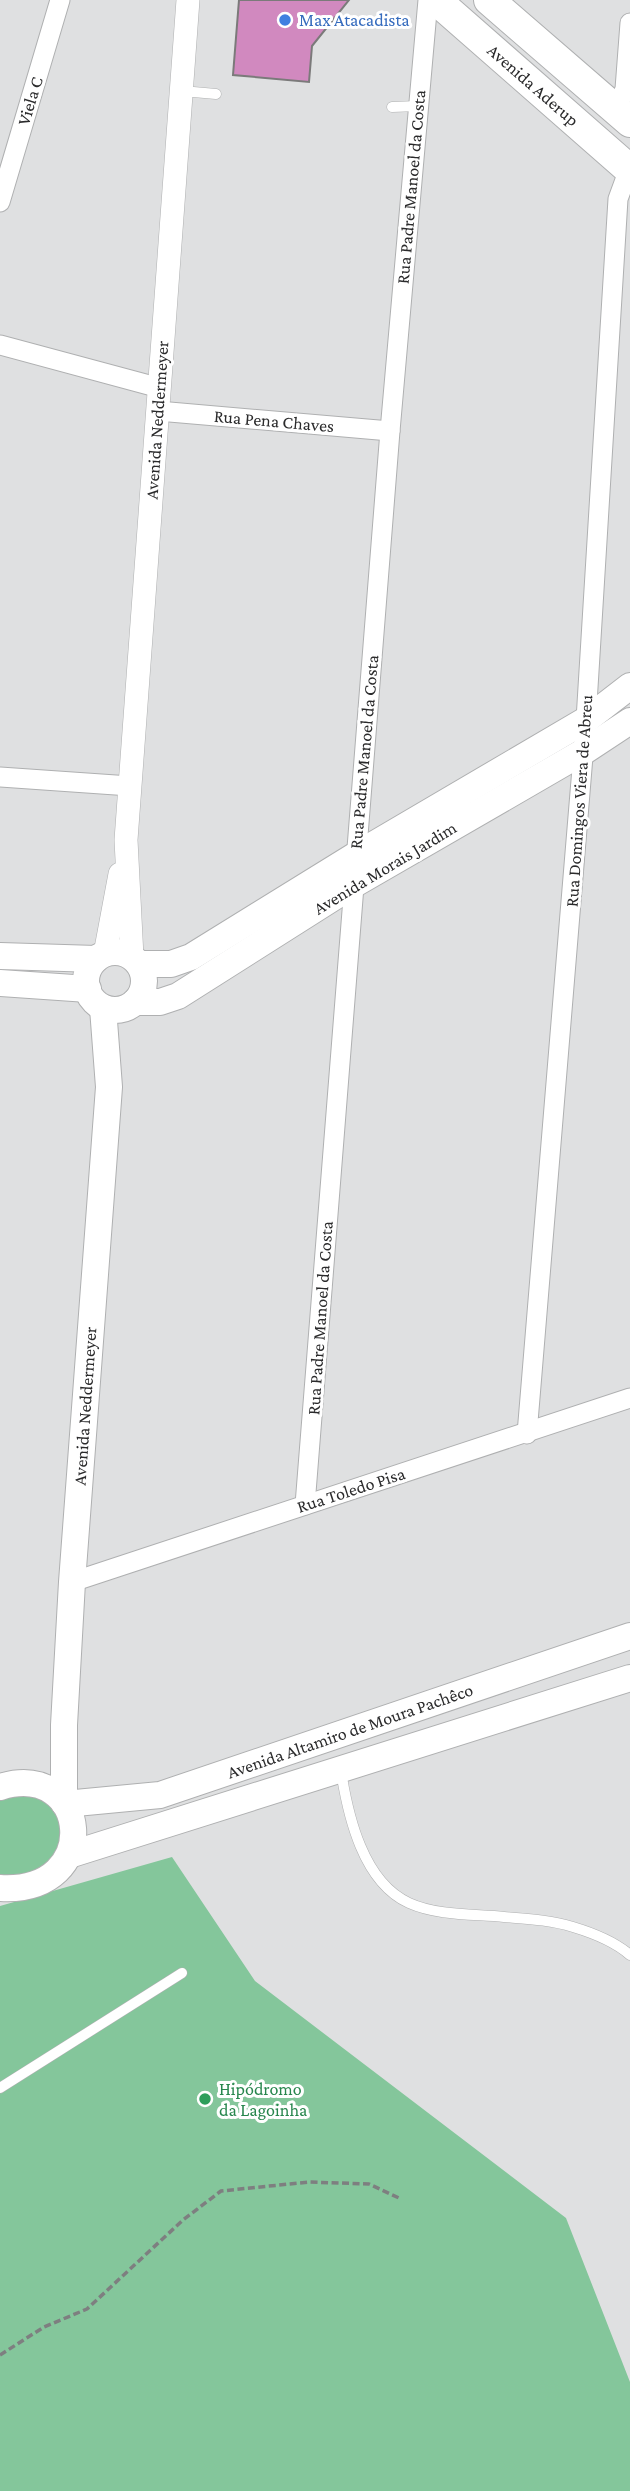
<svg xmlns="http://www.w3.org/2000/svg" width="630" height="2491" viewBox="0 0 630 2491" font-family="'Crimson Pro',serif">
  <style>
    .green { fill: #84c69b }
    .building { fill: #d189bf; stroke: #7b7a7a; stroke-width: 2 }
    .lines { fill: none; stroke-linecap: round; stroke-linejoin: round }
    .service-casing { stroke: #afb0b1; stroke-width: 11 }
    .minor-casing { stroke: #afb0b1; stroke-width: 21 }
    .tertiary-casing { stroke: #afb0b1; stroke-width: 24 }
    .secondary-casing { stroke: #afb0b1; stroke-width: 28 }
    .primary-casing { stroke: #afb0b1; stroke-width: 32 }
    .path { stroke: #7e7f80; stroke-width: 3.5; stroke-dasharray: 7 3.5; stroke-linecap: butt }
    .service { stroke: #fff; stroke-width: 10 }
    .minor { stroke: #fff; stroke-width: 19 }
    .tertiary { stroke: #fff; stroke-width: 23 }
    .secondary { stroke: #fff; stroke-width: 26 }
    .primary { stroke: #fff; stroke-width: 30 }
    .shop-dot { fill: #3f7fe0; stroke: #fff; stroke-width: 2.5 }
    .leisure-dot { fill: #2e9e5b; stroke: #fff; stroke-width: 2.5 }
    .labels { text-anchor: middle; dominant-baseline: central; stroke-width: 6; stroke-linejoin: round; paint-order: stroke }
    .shop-label { font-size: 18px; fill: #366cbe; stroke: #fff; text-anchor: start }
    .street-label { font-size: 18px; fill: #2b2b2c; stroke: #fff }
    .leisure-label { font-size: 18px; fill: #27864d; stroke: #fff; text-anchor: start }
  </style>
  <rect width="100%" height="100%" fill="#dfe0e1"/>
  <g class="green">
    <path d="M0 1791 53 1801 68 1838 42 1870 0 1880Z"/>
    <path d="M172 1857 255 1981 566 2218 630 2382V2491H0V1906Z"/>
  </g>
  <path class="building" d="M239 0H349L312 46 309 82 233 75Z"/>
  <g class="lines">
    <defs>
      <g id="service">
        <path d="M182 91 216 94"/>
        <path d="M392 107 418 106"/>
        <path d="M341 1771C348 1816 363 1882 409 1903 438 1916 474 1914 504 1917 528 1919 550 1920 573 1927 593 1933 614 1941 630 1955"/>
        <path d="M0 2088 182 1973"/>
      </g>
      <g id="minor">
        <path d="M616 110 625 89 630 23"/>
        <path d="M0 202 60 0"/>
        <path d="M0 345 160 388"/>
        <path d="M158 411 390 431"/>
        <path d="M0 777 130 786"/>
        <path d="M527 1434 586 720 618 199 629 169"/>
        <path d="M305 1505 390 431 428 0"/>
        <path d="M72 1582 630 1398"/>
      </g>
      <g id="tertiary">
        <path d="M105 954 120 874"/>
        <path d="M132 957 126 840 188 0"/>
      </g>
      <g id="secondary">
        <circle cx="115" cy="981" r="29"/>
        <path d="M0 956 96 959"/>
        <path d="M139 964H171L191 957 356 855 586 720 630 686"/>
        <path d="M0 983 88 989"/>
        <path d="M135 1002H160L178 996 353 885 583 752 630 721"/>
        <path d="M0 1787C90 1759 105 1894 0 1888"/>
        <path d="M64 1803V1725L72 1582 109 1087 103 1008"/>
        <path d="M65 1804 160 1795 630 1636"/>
        <path d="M69 1855 630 1678"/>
      </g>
      <g id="primary">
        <path d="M436 0 630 170"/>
        <path d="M489 0 630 122"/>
      </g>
    </defs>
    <use href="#service" class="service-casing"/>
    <use href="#minor" class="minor-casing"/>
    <use href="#tertiary" class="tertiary-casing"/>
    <use href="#secondary" class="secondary-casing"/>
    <use href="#primary" class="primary-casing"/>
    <path class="path" d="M0 2355 44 2327 87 2309 183 2220 221 2191 309 2182 369 2184 399 2198"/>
    <use href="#service" class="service"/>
    <use href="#minor" class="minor"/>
    <use href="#tertiary" class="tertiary"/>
    <use href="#secondary" class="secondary"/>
    <use href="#primary" class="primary"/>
  </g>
  <circle class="shop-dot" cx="285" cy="20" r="7"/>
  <circle class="leisure-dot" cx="205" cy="2099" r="7"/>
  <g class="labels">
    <g class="shop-label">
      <text x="299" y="20">Max Atacadista</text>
    </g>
    <g class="street-label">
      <text transform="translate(533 85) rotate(41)">Avenida Aderup</text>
      <text transform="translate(30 101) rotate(-73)">Viela C</text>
      <text transform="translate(411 187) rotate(-85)">Rua Padre Manoel da Costa</text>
      <text transform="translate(157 420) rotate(-86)">Avenida Neddermeyer</text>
      <text transform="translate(274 421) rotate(5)">Rua Pena Chaves</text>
      <text transform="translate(364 752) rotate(-85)">Rua Padre Manoel da Costa</text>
      <text transform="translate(579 801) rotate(-86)">Rua Domingos Viera de Abreu</text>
      <text transform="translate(385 868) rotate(-31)">Avenida Morais Jardim</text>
      <text transform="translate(320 1318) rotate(-86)">Rua Padre Manoel da Costa</text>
      <text transform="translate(85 1406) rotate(-86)">Avenida Neddermeyer</text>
      <text transform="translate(351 1490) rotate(-18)">Rua Toledo Pisa</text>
      <text transform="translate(350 1731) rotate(-19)">Avenida Altamiro de Moura Pachêco</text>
    </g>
    <g class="leisure-label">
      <text x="219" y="2089">Hipódromo<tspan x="219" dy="21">da Lagoinha</tspan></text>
    </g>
  </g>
</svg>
